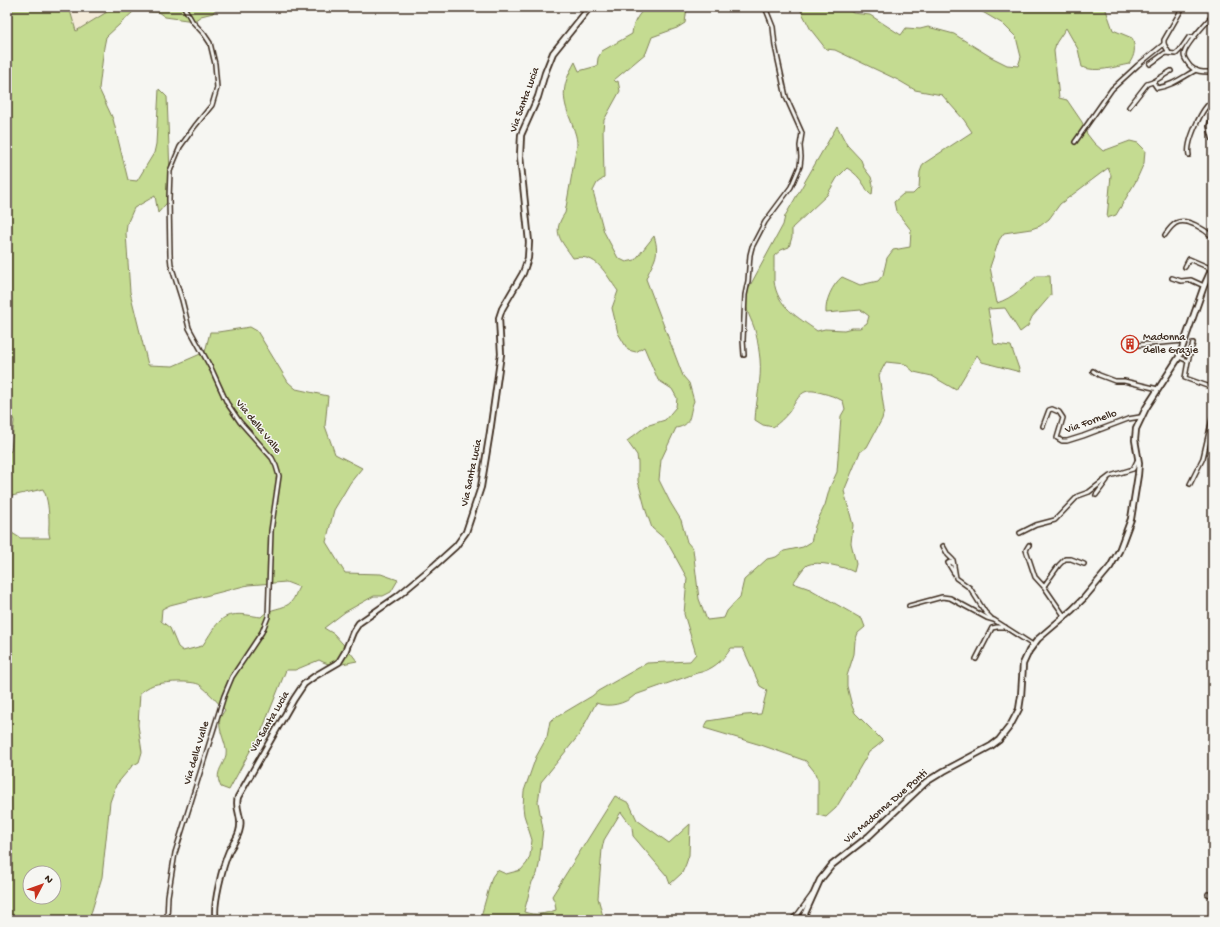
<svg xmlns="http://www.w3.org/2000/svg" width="1220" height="927" viewBox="0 0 1220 927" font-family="'Gochi Hand',sans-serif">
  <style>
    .built { fill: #f4ebda }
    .green { fill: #c4db91; stroke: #808258; fill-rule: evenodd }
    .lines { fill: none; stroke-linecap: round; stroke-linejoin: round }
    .street-casing { stroke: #3b2a1e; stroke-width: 6 }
    .secondary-casing { stroke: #3b2a1e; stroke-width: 8 }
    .street { stroke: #f6f6f2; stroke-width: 3 }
    .secondary { stroke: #f6f6f2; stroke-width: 4.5 }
    .labels { text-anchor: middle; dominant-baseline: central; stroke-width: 3; stroke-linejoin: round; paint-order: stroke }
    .street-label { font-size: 11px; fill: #3b2a1e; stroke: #f6f6f2 }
    .poi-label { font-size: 11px; fill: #3b2a1e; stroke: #f6f6f2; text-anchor: start }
  </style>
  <rect width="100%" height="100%" fill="#f6f6f2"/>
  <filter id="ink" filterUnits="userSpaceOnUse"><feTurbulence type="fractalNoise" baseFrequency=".025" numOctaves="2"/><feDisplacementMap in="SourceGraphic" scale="8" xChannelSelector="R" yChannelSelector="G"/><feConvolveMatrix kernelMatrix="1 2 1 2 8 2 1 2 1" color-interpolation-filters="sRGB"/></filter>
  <g filter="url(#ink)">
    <path class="built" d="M69 7H115L75 31V26Z"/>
    <g class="green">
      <path d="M7 7H69L76 31 115 7H217L213 13 201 16 194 21 165 17 158 12 134 11 106 37 104 47 99 89 113 119 128 180 137 181 154 153 156 144 159 89 167 97 171 198 158 213 155 196 134 208 127 224 126 233 130 292 148 365 173 366 205 352 210 332H218L250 327 257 331 288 382 296 389 328 396 325 426 335 454 362 468 350 483 334 510 326 542 345 573 381 574 398 580 391 592 383 596H374L345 612 324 628 334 634 350 652 357 661C341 664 333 668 319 660L295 670H286L256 745 250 751 229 790 221 787C214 772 222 769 226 755 228 745 217 730 220 718 221 716 223 713 225 710 217 702 209 692 200 685 193 680 162 682 153 685 148 687 144 690 140 693L138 725 142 752 139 762 132 766 116 785 110 802 102 877 89 920H7V531L12 533 20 538H50C48 532 49 529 49 523 49 512 48 498 43 489L7 497V453L11 451 14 421 7 399ZM286 582 299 587C296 592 295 598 291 602 284 610 270 607 261 617 252 616 241 613 232 615 218 616 210 636 202 646L183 651 178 647 170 628 161 621 162 609 170 605 248 585ZM30 873H54V897H30Z"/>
      <path d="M646 7H687L685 23 677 28 652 37 646 53 614 80 616 82 618 81 620 91 604 120 603 130 604 178 597 183 593 191 604 232 618 258 626 262 635 260 654 236C661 257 652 262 646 279L683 376 689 383 694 401C688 415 693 425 676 428L661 460 659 480 670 502 681 520 687 542 693 549 699 599 707 620 724 618 727 611 740 597 744 580 767 559 776 557 784 551 803 547 811 542 815 526 825 505 830 487 837 472 841 416 845 409 843 401C836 397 830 395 822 393 801 386 799 397 789 412 784 418 779 423 773 427L763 425 755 420C756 400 762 379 760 359 759 351 758 342 756 334 752 317 744 313 746 293L783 225 785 216 837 126 847 145 861 160 864 168 871 177 873 185 872 195C867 193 867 189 864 185 860 178 854 172 847 168L837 178 827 195 792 228V237L789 247 781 250 774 256C774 264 774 273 774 281 777 307 798 317 817 331L825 329 844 330 852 328H860L867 323 869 316 861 310 826 313C825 301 832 285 842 277L860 285 878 281 883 275 887 258 893 250 910 247 911 230 896 211 894 202 903 194H913L919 188 920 172 923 164 972 132 964 120 942 95 915 90 898 80 835 50 826 49 811 30 799 7H844L853 13 870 15 901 35 906 28 920 29 928 27 954 34 991 57 1007 65 1018 66 1021 57 1016 37 1003 24 974 7H1105L1113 30 1132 38C1136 48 1135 55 1129 64 1114 67 1097 73 1082 67L1078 49 1066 28 1056 43 1054 51 1059 98 1067 100 1082 122 1087 134 1094 143 1103 151 1130 141 1138 143 1145 150 1144 163 1136 181 1116 215 1107 218 1111 175 1108 168 1060 204 1049 219 1040 226 1031 229 1004 233 999 240 990 267 997 303C1013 298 1024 286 1037 276H1050L1051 295 1032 317 1028 326 1020 332 1005 308 988 309 994 344 1011 346 1020 372 982 362 977 355 956 390 932 376 914 372 905 364 886 362 879 375 884 410 882 419 867 447 860 452 844 491 853 525 851 543 856 564 854 572C845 567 817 560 807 565 802 569 797 578 793 583L810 589 862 619 865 627 858 633 855 641 854 654 847 676V686L852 706 855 713 883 741 876 747 869 752 836 808 826 817 818 815V780L814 771 806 761 761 745 704 728 708 721 745 715 761 714 767 690 760 686 743 648H731C724 660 711 671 697 673L635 695C625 704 609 708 596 703L579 735 541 782 538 802 543 829 539 865 537 874 532 882 524 912C536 916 544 914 556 910L555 903 552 896 615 796 629 803 637 820 669 843 690 824 689 855 686 864 682 873 670 884 667 876 633 836 632 827 621 812 604 840 602 849 598 898 604 920H480L492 877 497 870 506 874 521 870 527 863 530 856 532 840 524 815 523 807 524 791 536 757 547 737 550 721 592 696 598 691 647 663 690 661 696 654 684 614 687 578 666 540 652 528 646 511 638 481V463L637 455 627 441 646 426 665 420 676 407 677 398 672 389 658 380 644 347 636 352 628 350 618 333 612 308 618 291C605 274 598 253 573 258 561 240 551 233 565 213L577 145C577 136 574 130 571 121 561 97 562 85 575 62L579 71 597 66 598 58 602 51 632 34C633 22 638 15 646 7Z"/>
    </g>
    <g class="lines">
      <defs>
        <g id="street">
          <path d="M1213 15C1207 22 1183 47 1184 55 1184 59 1188 63 1190 66 1197 73 1204 72 1213 72"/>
          <path d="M1169 53 1164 44V40L1183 7"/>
          <path d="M1150 64 1165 53 1176 54 1180 50 1189 37H1194"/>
          <path d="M1171 71 1153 82 1157 88C1172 86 1183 77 1196 70"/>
          <path d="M1129 107 1147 84 1153 82"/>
          <path d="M1075 142 1112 89 1138 65 1164 44"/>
          <path d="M1189 155C1186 143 1202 106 1213 101"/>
          <path d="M1165 235C1168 231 1171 226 1176 223 1187 217 1205 230 1213 237"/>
          <path d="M1185 267 1189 259 1212 269"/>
          <path d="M1172 278 1181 281 1191 280 1204 286"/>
          <path d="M1138 345 1184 341"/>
          <path d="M744 355 743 340 745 295 748 281 750 255 752 247 765 222 791 187 800 166 801 157 800 146 802 133 786 97 775 46 773 27 765 7"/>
          <path d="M1179 357 1188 361 1185 378 1213 388"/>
          <path d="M1188 361 1193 343"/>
          <path d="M1093 371 1099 375 1115 381H1124L1158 389"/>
          <path d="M1043 426 1049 410 1052 409 1059 412 1063 418 1057 438 1062 441H1067L1083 436 1128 419 1140 417"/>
          <path d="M1190 484 1203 458 1213 415"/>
          <path d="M1096 495 1107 480"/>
          <path d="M1020 533 1036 525 1055 520 1078 496 1089 492 1110 476 1133 469 1138 459"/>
          <path d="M1029 545 1026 550 1035 577 1045 588 1065 617"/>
          <path d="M943 546 948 555 953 560 956 578 970 588 985 612 991 618"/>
          <path d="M953 563 950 562 948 563 954 573"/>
          <path d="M1044 586 1059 565 1065 559H1071L1084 564"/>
          <path d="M909 606 942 597 950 598 987 618 994 620 1033 645"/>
          <path d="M976 659 992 628 997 627H1005"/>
          <path d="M1208 894 1213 896"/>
          <path d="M167 920 168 896 175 853 224 696 232 677 262 632 268 617 271 531 279 476 276 466 272 458 240 422 227 403 212 370 189 328 182 300 171 265 170 255 169 199 170 171 180 147 195 126 212 105 217 88 215 64 210 43 204 34 192 21 184 7"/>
          <path d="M791 920 798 914 812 895"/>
        </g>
        <g id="secondary">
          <path d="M1213 117 1210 126 1213 138"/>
          <path d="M216 920C212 906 223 865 229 851 232 845 237 839 239 832 244 817 234 810 238 797L294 699 304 684 315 676 339 662 345 652 353 632 359 623 398 596 435 565 456 546 466 532 481 487 490 432 501 354 499 318 502 309 523 273 528 258 529 242 520 156 521 135 538 97 545 73 553 53 590 7"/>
          <path d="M802 920 820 880 832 865 869 836 926 782 944 771 991 746 999 740 1010 726 1019 709 1021 696 1023 664 1029 651 1038 639 1072 610 1084 598 1110 567 1119 551 1131 519 1138 475 1139 463 1135 440 1136 429 1146 408 1179 357 1204 286 1213 266"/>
        </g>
      </defs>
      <use href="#street" class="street-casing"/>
      <use href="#secondary" class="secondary-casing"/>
      <use href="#street" class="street"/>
      <use href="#secondary" class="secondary"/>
    </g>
  </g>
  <defs>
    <symbol id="building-ring" viewBox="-11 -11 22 22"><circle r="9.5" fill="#f6f6f2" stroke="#c8321e" stroke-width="1.5"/><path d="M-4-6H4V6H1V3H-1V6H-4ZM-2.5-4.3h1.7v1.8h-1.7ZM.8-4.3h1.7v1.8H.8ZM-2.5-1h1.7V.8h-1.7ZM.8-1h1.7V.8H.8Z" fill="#c8321e"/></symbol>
  </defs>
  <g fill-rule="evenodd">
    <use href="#building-ring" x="1120" y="334" width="20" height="20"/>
  </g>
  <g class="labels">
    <g class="street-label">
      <text transform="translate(525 100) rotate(-70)">Via Santa Lucia</text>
      <text transform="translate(1091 422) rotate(-19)">Via Fornello</text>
      <text transform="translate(258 427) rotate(51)">Via della Valle</text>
      <text transform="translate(472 473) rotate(-78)">Via Santa Lucia</text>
      <text transform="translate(270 722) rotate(-60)">Via Santa Lucia</text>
      <text transform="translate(197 753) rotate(-73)">Via della Valle</text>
      <text transform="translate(886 807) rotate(-41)">Via Madonna Due Ponti</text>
    </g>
    <g class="poi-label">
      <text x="1143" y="338">Madonna<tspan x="1143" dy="13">delle Grazie</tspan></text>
    </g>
  </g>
  <rect width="1220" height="927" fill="none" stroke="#f6f6f2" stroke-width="24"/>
  <rect x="12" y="12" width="1196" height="903" fill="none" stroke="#3b2a1e" stroke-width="1.5" filter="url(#ink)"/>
  <g transform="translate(42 885) rotate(49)"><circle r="19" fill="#f6f6f2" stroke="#aba49d"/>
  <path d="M0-3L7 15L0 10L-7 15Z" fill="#c8321e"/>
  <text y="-6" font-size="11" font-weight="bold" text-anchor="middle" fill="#3b2a1e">N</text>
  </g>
</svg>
